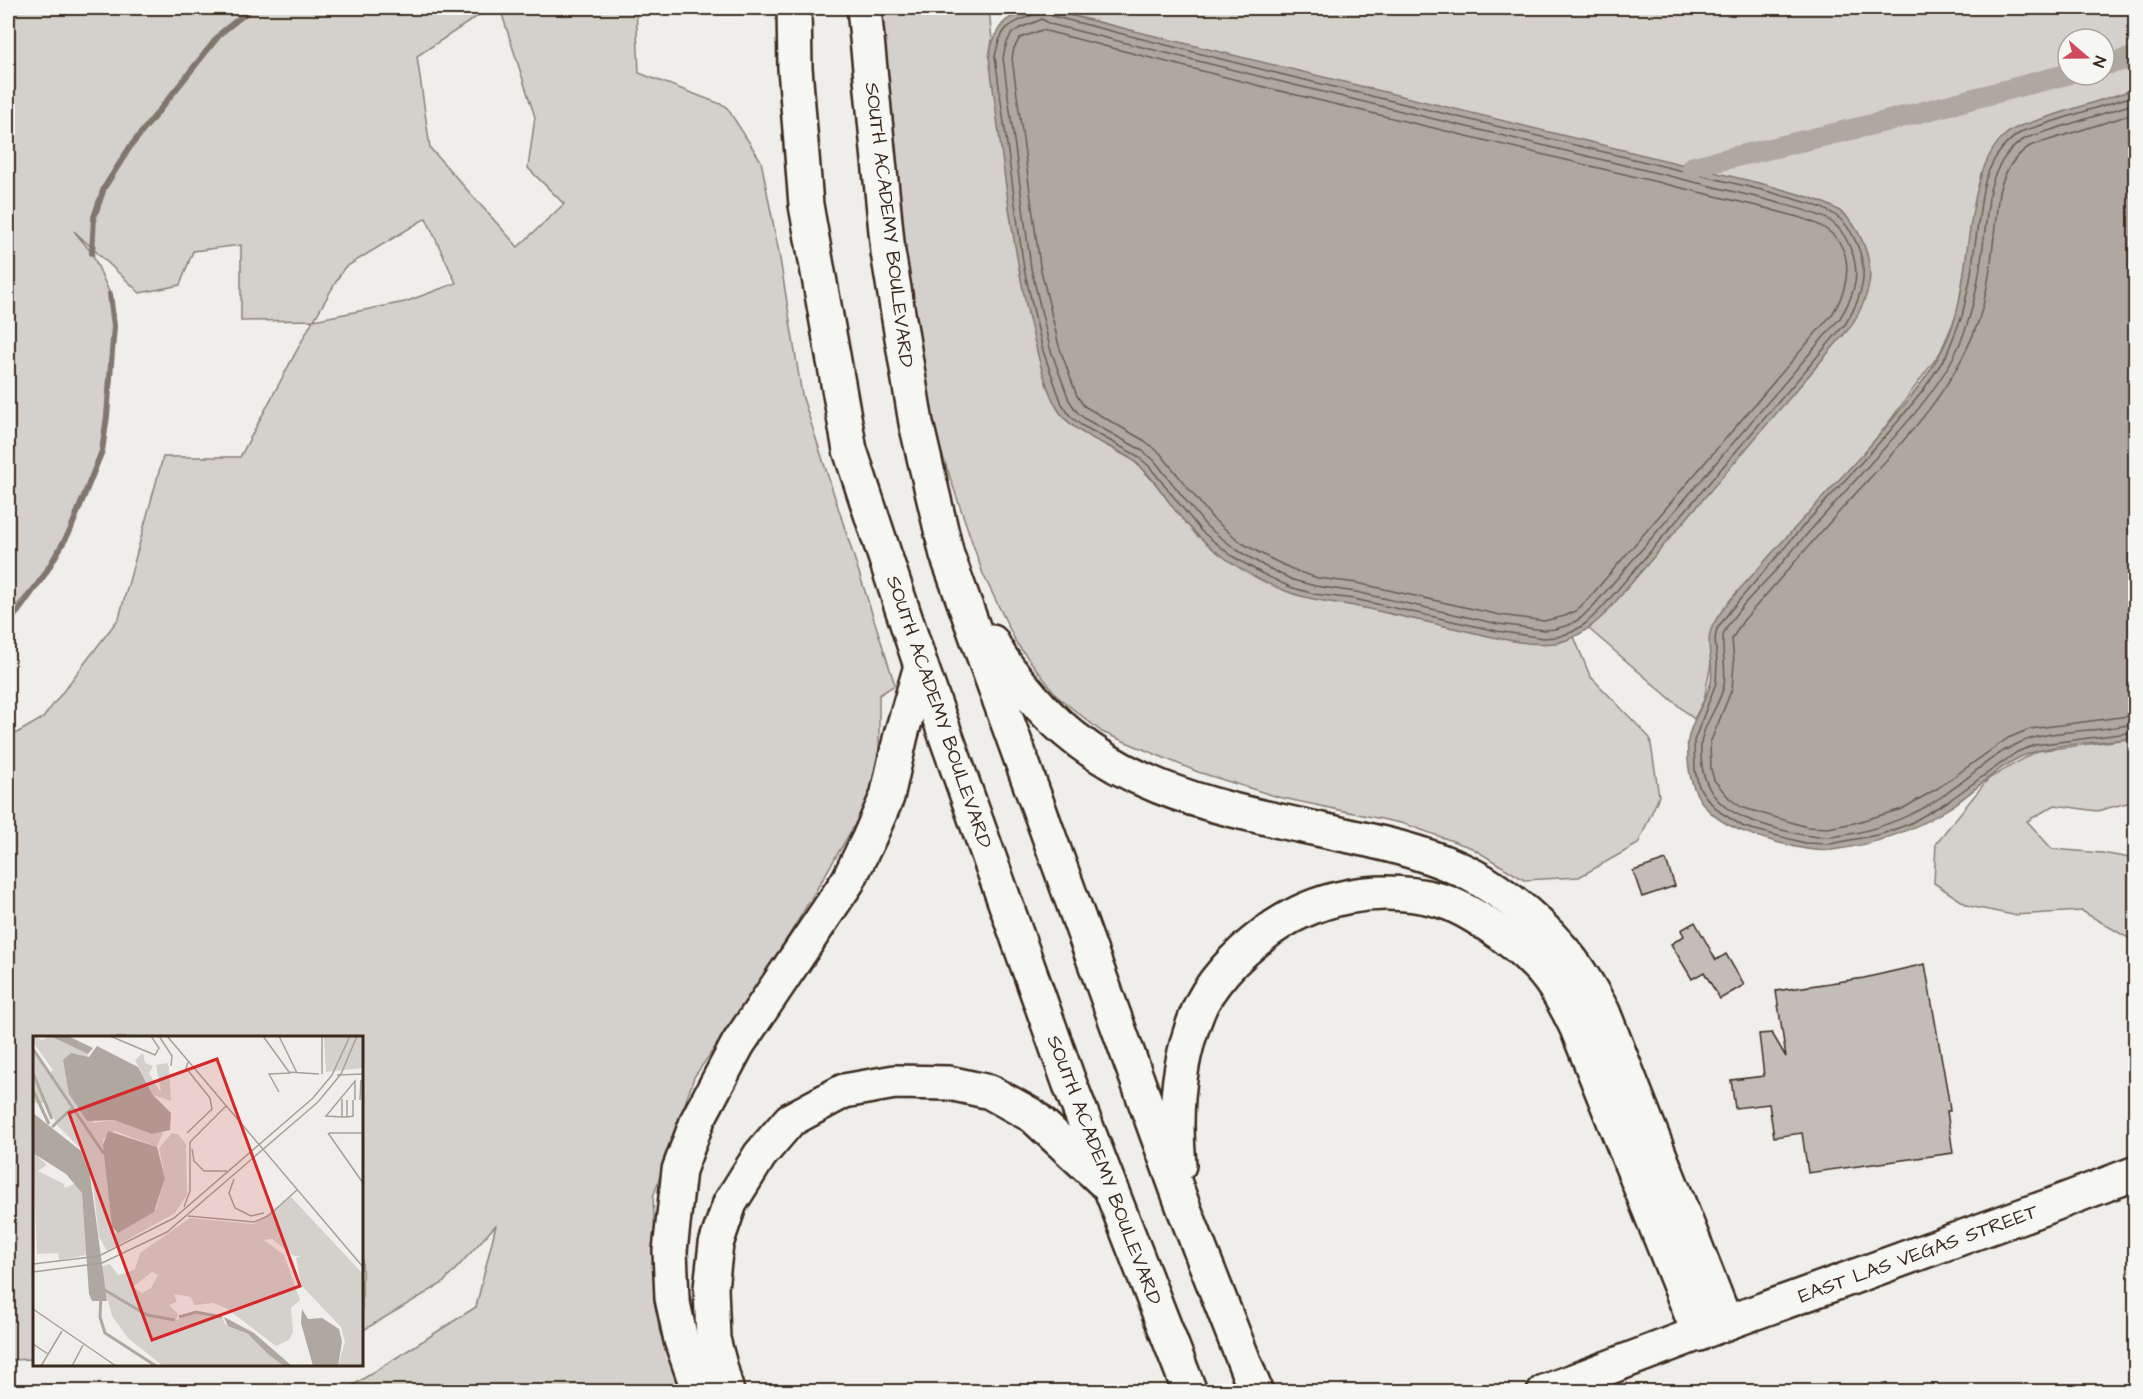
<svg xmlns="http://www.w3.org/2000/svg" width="2143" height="1399" viewBox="0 0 2143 1399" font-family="'Architects Daughter',sans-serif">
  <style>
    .green { fill: #d4d1cc; stroke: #887e75; stroke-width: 1.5; fill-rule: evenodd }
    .water { fill: #afa8a1; stroke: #81766d; stroke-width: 1.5 }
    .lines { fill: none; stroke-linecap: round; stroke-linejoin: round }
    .shore { stroke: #695c52; stroke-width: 1.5 }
    .stream { stroke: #81766d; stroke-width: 6 }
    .canal { stroke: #afa8a1; stroke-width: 21 }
    .building { fill: #c2bdb7; stroke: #3b2a1e; stroke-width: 1.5 }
    .primary-casing { stroke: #3b2a1e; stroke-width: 38 }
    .motorway-casing { stroke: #3b2a1e; stroke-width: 38 }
    .primary { stroke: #f6f6f2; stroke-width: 33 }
    .motorway { stroke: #f6f6f2; stroke-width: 33 }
    .labels { text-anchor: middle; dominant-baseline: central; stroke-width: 4.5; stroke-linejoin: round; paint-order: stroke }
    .street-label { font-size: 20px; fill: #3b2a1e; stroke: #f6f6f2 }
    .inset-river { fill: none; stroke: #afa8a1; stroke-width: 3 }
    .inset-road { fill: none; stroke: #a7a098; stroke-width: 1.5 }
    .view { fill: #d62828; fill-opacity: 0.15; stroke: #d62828; stroke-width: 3 }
    .inset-edge { fill: none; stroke: #3b2a1e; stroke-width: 3 }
  </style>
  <rect width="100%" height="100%" fill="#efeeea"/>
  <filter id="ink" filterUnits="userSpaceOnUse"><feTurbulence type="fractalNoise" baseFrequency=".0167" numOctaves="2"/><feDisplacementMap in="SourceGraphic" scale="12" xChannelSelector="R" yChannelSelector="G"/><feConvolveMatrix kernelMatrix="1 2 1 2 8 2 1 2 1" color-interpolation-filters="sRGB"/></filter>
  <g filter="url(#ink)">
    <g class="green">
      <path d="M8 8H490L417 56 430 148 518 247 564 204 528 168 535 117 500 8H636L639 73 726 106 761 161 779 253 802 395 895 685 879 695V784L796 924 746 1003 694 1077 653 1197 659 1330 681 1391H344L476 1307 496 1225 443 1283 362 1331V1038H34V1359L8 1360V738L43 718 119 618 163 457H240L313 320 241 321V245L193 251 180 285 140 293 74 231 92 253 110 294 114 326 102 451 77 514 45 574 8 615ZM426 218 456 283 405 302 314 320 344 268Z"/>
      <path d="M877 8H989L992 41 989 57 1078 430 1133 460 1155 483 1177 512 1197 536 1352 605 1496 637 1558 643 1574 637 1590 676 1650 738 1659 796 1638 844 1579 877 1524 880 1472 848 1405 824 1278 797 1198 772 1102 732 1058 697 1017 644 983 574 937 439 896 241Z"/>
      <path d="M1042 8H2135V91L1981 173 1957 314 1940 353 1711 663 1704 700 1694 719 1589 629 1851 326 1633 153 1286 69ZM2068 39H2104V75H2068Z"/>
      <path d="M2135 738V801L2097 811 2055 805 2027 821 2052 849 2102 853 2135 859V942L2082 911 2013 915 1969 906 1934 883 1936 843 1988 779 2037 751Z"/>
    </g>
    <g class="water">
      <path d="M1044 9 1771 186C1793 193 1818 198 1838 210 1848 216 1856 227 1861 238 1877 272 1870 296 1851 326L1605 614C1590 628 1575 640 1554 643 1527 646 1497 638 1471 632 1437 624 1403 617 1369 609 1343 603 1317 602 1291 593 1270 586 1248 574 1229 561 1209 547 1190 530 1175 510 1162 493 1151 474 1134 461 1109 442 1074 437 1057 408 1043 383 1037 350 1030 323 1010 235 1001 146 989 57 996 21 1009 12 1044 9Z"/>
      <path d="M2135 89V738C2100 743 2055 742 2023 756 1996 768 1975 791 1951 807 1915 830 1875 845 1832 850 1813 852 1795 847 1776 842 1729 829 1691 815 1688 759 1688 753 1687 746 1688 740 1691 719 1707 702 1711 681 1714 663 1704 641 1713 625 1726 601 1748 581 1765 561 1815 504 1870 450 1916 390 1934 367 1950 339 1957 311 1970 263 1967 169 2004 136 2008 132 2014 129 2020 126Z"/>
    </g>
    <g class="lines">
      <g class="shore">
        <path d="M1036 8 1033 15C1007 24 1000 29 995 57L1024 269 1043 351 1062 404 1071 417 1081 425 1136 455 1149 466 1201 531 1232 556 1261 573 1290 587 1314 594 1354 599 1497 631 1543 638 1557 637 1572 632 1585 624 1601 609 1846 323C1863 296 1870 270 1855 240 1851 231 1844 221 1835 215 1817 203 1791 199 1770 192L1284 75 1052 16 1047 13 1046 8"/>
        <path d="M1042 19 1050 24 1282 82 1768 200C1788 206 1810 210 1829 220 1838 226 1845 235 1849 245 1862 272 1855 294 1840 318L1595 604 1581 618 1569 625 1555 629 1544 630 1498 624 1356 592 1315 586 1293 580 1264 566 1237 550 1206 526 1154 460 1140 449 1085 419 1077 412 1069 400 1050 348 1031 268 1003 58C1009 25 1017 31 1042 19Z"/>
        <path d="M1042 30 1280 91 1765 208C1785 214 1810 218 1827 230 1856 251 1849 287 1833 313L1589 598 1576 611 1565 616 1544 621 1500 615 1357 583 1318 578 1296 571 1269 558 1242 543 1213 519 1160 453 1145 441 1084 406 1077 396 1059 346 1040 266 1012 58 1014 48 1020 38Z"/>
        <path d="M2136 95 2023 131C2000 145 1989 164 1983 189L1970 280 1962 316 1946 356 1922 392 1889 432 1804 525 1730 611 1717 629 1715 639 1717 663 1716 683 1694 741 1695 771 1699 787 1708 800 1720 812 1744 827 1805 843 1830 844 1882 834 1909 824 1947 802 2017 752 2035 745 2136 732"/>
        <path d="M2136 103 2026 138C2006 150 1996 167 1990 190 1982 247 1980 309 1952 360 1930 399 1899 432 1869 465 1838 500 1806 534 1776 570 1761 586 1733 613 1724 633 1720 642 1727 671 1724 685 1720 706 1703 723 1701 744 1698 801 1731 816 1778 829 1795 833 1812 838 1830 837 1870 833 1911 818 1944 795 1968 779 1989 757 2015 745 2041 732 2073 732 2101 729 2112 728 2124 725 2136 724"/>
        <path d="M2136 113 2030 146C2013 157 2004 172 1999 192 1993 235 1992 281 1978 322 1953 393 1898 447 1848 502 1813 541 1778 581 1743 621L1732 639 1734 663 1732 689 1710 743 1711 769 1714 780 1730 799 1741 807 1807 827 1828 828 1854 823 1902 809 1938 788 2008 738 2030 729 2136 715"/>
      </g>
      <g class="stream">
        <path d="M92 253 94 217 104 188 130 147 221 33 252 8"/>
        <path d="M8 623 19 610 45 574 70 531 102 451 107 416 114 326 110 294"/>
      </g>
      <g class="canal">
        <path d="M2104 65 2136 57"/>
        <path d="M1692 167 1883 122 2068 74"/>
      </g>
    </g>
    <g class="building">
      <path d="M1666 860 1675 886 1642 897 1633 871Z"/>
      <path d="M1695 922 1716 960 1726 954 1744 985 1720 999 1704 972 1692 979 1671 944 1684 936 1681 930Z"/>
      <path d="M1925 964 1948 1095 1950 1111H1947L1953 1153 1808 1173 1802 1133 1774 1137 1769 1104 1735 1108 1731 1080 1764 1076 1759 1034 1772 1033 1786 1057 1776 991 1864 978Z"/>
    </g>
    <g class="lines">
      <defs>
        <path id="primary" d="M1544 1392 1726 1323 2049 1206 2136 1173"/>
        <g id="motorway">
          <path d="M794 8 795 68 806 205 850 450 921 666 1069 1082 1190 1392"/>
          <path d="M864 8 888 252 916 423 947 555 1183 1206 1256 1392"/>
          <path d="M992 642C1002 663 1017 679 1032 697 1114 794 1227 809 1345 835 1382 843 1418 851 1453 866 1493 883 1533 915 1561 948 1578 967 1591 990 1603 1012L1726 1323"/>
          <path d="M1179 1165C1174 1113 1177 1063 1197 1014 1208 984 1238 954 1263 935 1313 896 1378 884 1439 900 1469 908 1515 942 1537 965 1554 982 1565 1004 1576 1026L1699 1334"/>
          <path d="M699 1392 681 1340 672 1298 670 1251 679 1170 698 1119 738 1044 848 881 869 838 887 797 901 735 921 666"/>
          <path d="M727 1392 713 1339 711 1288 716 1244 730 1203 760 1155 790 1120 844 1091 895 1082 949 1083 990 1092 1033 1116 1103 1181"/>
        </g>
      </defs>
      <use href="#primary" class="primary-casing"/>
      <use href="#motorway" class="motorway-casing"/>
      <use href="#primary" class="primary"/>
      <use href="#motorway" class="motorway"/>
    </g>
  </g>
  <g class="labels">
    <g class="street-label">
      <text transform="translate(889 225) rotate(83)">SOUTH ACADEMY BOULEVARD</text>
      <text transform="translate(939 712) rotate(71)">SOUTH ACADEMY BOULEVARD</text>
      <text transform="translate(1104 1170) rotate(69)">SOUTH ACADEMY BOULEVARD</text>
      <text transform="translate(1918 1254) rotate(-20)">EAST LAS VEGAS STREET</text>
    </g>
  </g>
  <g transform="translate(33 1036)">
    <rect width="330" height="330" fill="#efeeea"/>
    <path d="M0 0 9 4 17 0 55 18 54 21 43 18 61 87 81 84 117 97 130 96 124 111 82 95 70 103 80 199 123 173 132 142 126 112 139 97 145 98 153 108 154 159 142 177 74 215 66 201 59 140 47 112 25 90 13 67H0V13L16 37 20 34 0 6ZM291 0H330V32L293 36ZM110 17 112 27 120 30 116 37 128 57 123 29 134 27 136 31 138 65 120 59 102 24ZM0 116 14 129 5 135 31 148 32 152 43 147 49 157 54 219 26 224 25 217 4 218ZM258 161 330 238V330H305L312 306 308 291 268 249 263 222 268 220H261L239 203 231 204 251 219 267 264 258 272 260 296 256 304 243 310 193 272 180 267 161 269 158 261 141 258 144 266 136 269 145 278 143 284 163 276 189 281 192 288 218 300 251 330H130L95 302 79 280 66 231 77 228 85 239 93 237 102 233 107 217 157 182 221 188ZM119 236 125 239 118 252 109 257 100 251Z" fill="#d4d1cc" fill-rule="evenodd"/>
    <path d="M17 0H35L60 12 55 18ZM64 10 105 31 120 59 138 77 137 94 119 98 81 84 54 85 36 58 30 24 38 17 56 21ZM0 77 48 115 57 139 74 265H59L56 258 49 157 33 138 0 117ZM75 95 124 111 132 142 121 176 85 197 79 191 70 109ZM269 273 275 283 289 282 306 293 309 306 305 330H280L268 287ZM191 281 221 297 259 330H251L236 319 215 298 195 290Z" fill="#afa8a1"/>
    <path class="inset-river" d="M0 13 71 118M0 37 19 83M0 54 16 88M19 91 38 73M70 253 114 279 142 284M68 260 67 281 72 297 123 330M146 281 163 276 189 281"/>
    <path class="inset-road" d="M77 0 122 19 126 12 118 0M126 0 139 20 138 30M134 0 330 231M230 0 256 36 286 38M246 0 264 37M289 38V0M304 39 330 38M246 56 236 38 258 37M309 63V81L293 80 322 45V64M327 64 328 44M309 81H314V64M314 81 320 80V64M154 97 179 73 177 62 153 32 155 26M295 97 330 147M296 97H330M159 113 161 125 171 135H194M201 143 196 157 202 172 218 180 231 177M151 171 157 155V106L193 70M155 180 221 186 235 180 264 154M0 228 66 220 141 182 280 62 299 39 317 0M0 236 69 227 134 196 285 66 308 38 324 0M0 273 83 330M0 308 15 318M8 330 29 295M39 330 50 309"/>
    <path class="view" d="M184 23 267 250 119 304 36 77Z"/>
    <rect width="330" height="330" class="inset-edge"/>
  </g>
  <rect width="2143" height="1399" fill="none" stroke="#f6f6f2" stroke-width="30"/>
  <rect x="15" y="15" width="2113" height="1369" fill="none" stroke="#3b2a1e" stroke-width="2" filter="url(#ink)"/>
  <g transform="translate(2086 57) rotate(110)"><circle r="28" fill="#f6f6f2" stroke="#aba49d" stroke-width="1.5"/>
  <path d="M0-4.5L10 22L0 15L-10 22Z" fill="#d1495b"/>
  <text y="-9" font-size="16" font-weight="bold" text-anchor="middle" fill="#3b2a1e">N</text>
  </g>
</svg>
